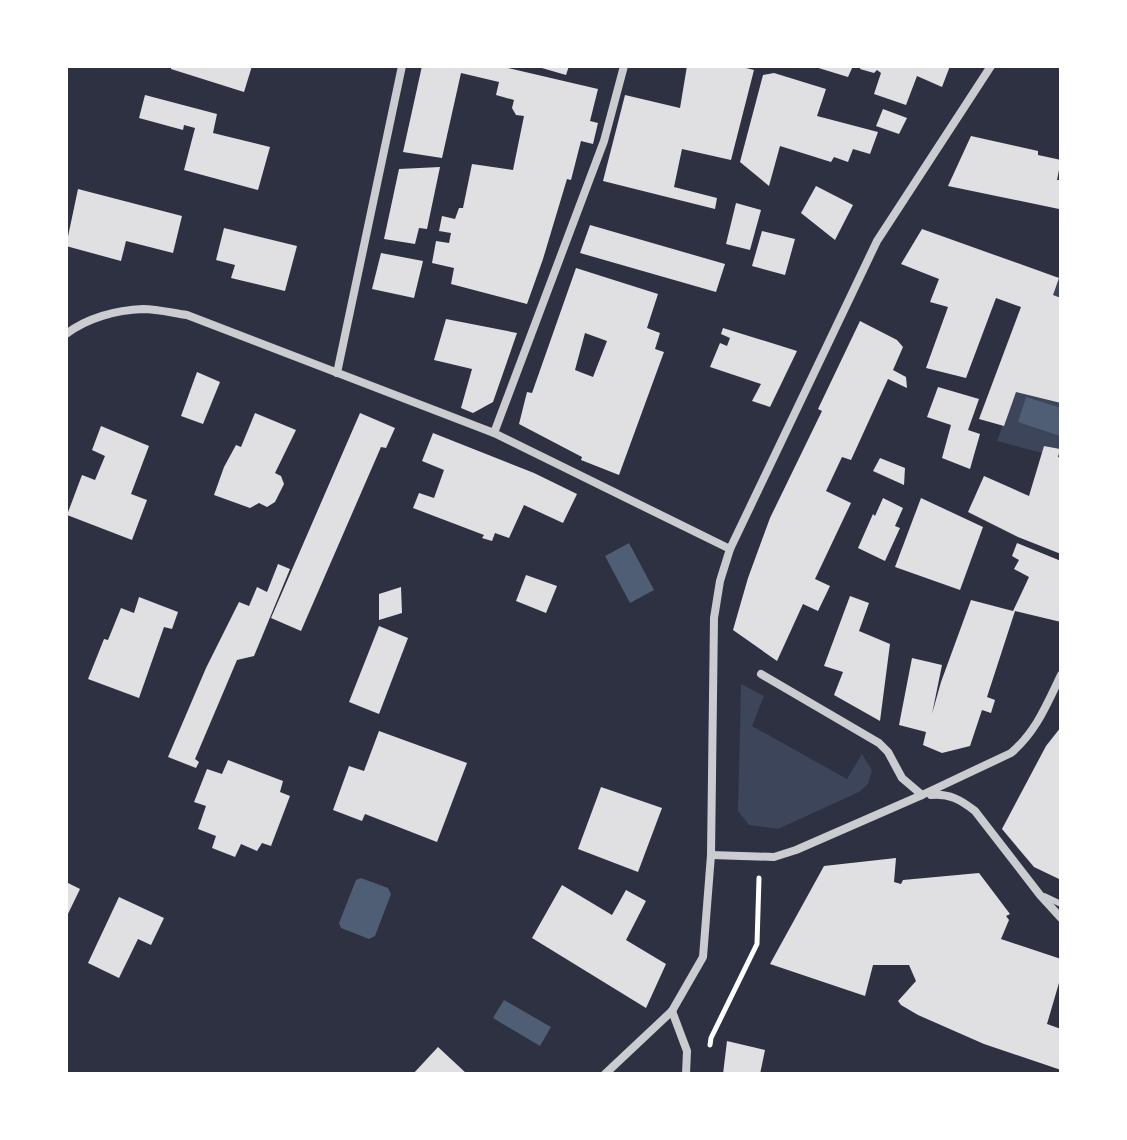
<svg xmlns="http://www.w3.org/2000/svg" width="1127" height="1140" viewBox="0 0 1127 1140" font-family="'Nunito Sans',sans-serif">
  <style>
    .green { fill: #3c4559 }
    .water { fill: #4f5d75 }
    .building { fill: #e0e0e3; fill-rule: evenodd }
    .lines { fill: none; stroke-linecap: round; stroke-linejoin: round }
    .path { stroke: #fff; stroke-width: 5 }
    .service { stroke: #caccd0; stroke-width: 6 }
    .minor { stroke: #caccd0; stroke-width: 8 }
  </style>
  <rect width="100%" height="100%" fill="#2d3142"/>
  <g class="green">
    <path d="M1061 269V456L1059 455 1060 449 1044 446 1042 453 997 441Z"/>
    <path d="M741 684 764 696 752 726 847 779 862 754 872 770 868 784 859 792 778 829 749 825 738 811Z"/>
  </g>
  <g class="water">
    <path d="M1026 397 1061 408 1060 436 1018 422Z"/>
    <path d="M629 543 654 590 630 603 605 556Z"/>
    <path d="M361 878 388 888 391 894 375 936 369 939 341 928 339 923 356 880Z"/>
    <path d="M504 1000 551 1027 540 1046 493 1018Z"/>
  </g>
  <g class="building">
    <path d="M171 66H252L244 92 171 69Z"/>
    <path d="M422 66H499L598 89 590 121 598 123 593 144 581 141 571 180 567 179 543 259 527 304 451 284 454 268 432 263 436 241 449 243 451 233 439 231 442 216 455 219 459 208H463L472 164 513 170 524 116 516 115 512 108 514 100 496 95 499 82 461 73 442 158 403 152Z"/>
    <path d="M535 66H569L566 75Z"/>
    <path d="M687 66H738L754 70 731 160 682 149 674 187 717 198 715 209 603 181 625 95 680 108Z"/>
    <path d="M812 66H853L848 77Z"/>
    <path d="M861 66 893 67 950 66 942 87 917 76 906 105 874 94 881 73 877 70 874 73 860 69Z"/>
    <path d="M774 73 826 89 817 116 878 132 870 154 853 149 848 162 834 157 831 162 780 146 769 186 740 162 763 75Z"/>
    <path d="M145 95 217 114 213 133 270 147 258 190 184 170 195 128 184 125 183 130 139 118Z"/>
    <path d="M883 109 907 118 899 134 876 126Z"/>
    <path d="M971 136 1038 151V155L1061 160 1057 180H1061V199L1059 209 948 186Z"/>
    <path d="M440 167 427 229 419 228 415 244 384 239 399 169Z"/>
    <path d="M816 186 853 205 835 240 801 213Z"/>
    <path d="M78 189 182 216 173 253 126 241 121 261 66 246Z"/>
    <path d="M736 203 761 210 750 250 726 244Z"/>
    <path d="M590 225 725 264 716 292 580 253Z"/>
    <path d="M224 228 297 246 285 291 231 278 235 265 216 260Z"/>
    <path d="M922 229 1059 278 1053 295 1061 298V403L1016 392 1004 426 979 419 1021 307 996 298 966 378 926 368 948 307 930 302 939 279 901 264Z"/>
    <path d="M762 231 795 239 785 275 752 266Z"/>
    <path d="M381 253 423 261 414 298 372 289Z"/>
    <path d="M576 268 658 294 647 328 660 333 655 349 664 352 619 475 581 460 582 457 519 424 527 392 532 393ZM585 333 607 341 593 377 575 370Z"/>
    <path d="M446 319 517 333 493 402 473 413 461 408 472 369 434 360Z"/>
    <path d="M860 321 897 340 903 347 893 370 906 377 907 388 888 379 851 460 842 457 826 491 851 503 815 579 830 586 818 611 803 604 777 661 733 630 748 578 770 518 822 411 818 409Z"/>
    <path d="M723 328 797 351 770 407 752 401 761 384 710 367 720 343 727 346 730 338 721 334Z"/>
    <path d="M197 372 220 382 203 424 181 416Z"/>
    <path d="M938 387 979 399 968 430 980 434 970 469 942 458 951 425 927 417Z"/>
    <path d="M255 413 296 430 275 473 281 476 284 484 275 502 267 507 259 503 250 508 214 495 224 467 236 445 241 447Z"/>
    <path d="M360 413 395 428 386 448 381 447 301 631 271 618Z"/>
    <path d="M101 426 149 446 131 494 147 500 132 540 67 515 82 475 95 480 105 456 92 450Z"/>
    <path d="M433 433 534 473 577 494 563 523 524 505 509 538 495 533 492 541 482 538 484 535 413 508 419 493 434 498 444 470 422 461Z"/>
    <path d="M1044 446 1060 449 1058 457 1061 458V554L1018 537 968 512 984 476 1029 496Z"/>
    <path d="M880 458 905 468 904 485 873 471Z"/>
    <path d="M883 498 903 508 895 526 900 528 885 561 858 548 873 514 875 516Z"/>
    <path d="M921 498 983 527 960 590 895 567Z"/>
    <path d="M1017 543 1061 561V622L1015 611 987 697 995 700 991 713 982 710 970 746 942 753 923 745 926 732 899 725 912 658 942 665 932 714 941 682 971 600 1013 611 1029 577 1014 569 1019 560 1012 556Z"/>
    <path d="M278 564 290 569 254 656 237 660 195 759 199 762 196 768 168 757 206 668 239 602 249 606 257 587 267 592Z"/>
    <path d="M526 575 557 586 546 613 516 601Z"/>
    <path d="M401 587 402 613 379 620V594Z"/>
    <path d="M850 596 869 603 859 631 890 644 880 721 834 695 843 672 824 666Z"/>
    <path d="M139 597 178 612 172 629 164 627 139 698 88 679 104 639 108 640 121 608 134 613Z"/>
    <path d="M379 626 408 638 379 714 349 702Z"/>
    <path d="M1061 727V880L1034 867 1002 829 1046 746Z"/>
    <path d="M379 731 467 763 437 842 365 814 362 821 333 810 349 766 364 771Z"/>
    <path d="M228 760 283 781 280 792 290 796 271 846 262 843 257 851 241 844 235 857 212 848 216 836 198 829 206 806 194 802 207 769 222 774Z"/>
    <path d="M601 787 662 808 638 872 578 849Z"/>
    <path d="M896 858 894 882 901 884 903 880 979 873 1010 914 1006 916 1009 920 1001 939 1061 959V976L1047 1024 1061 1029V1070L984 1044 918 1015 901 1005 898 1001 916 981 909 965H873L865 996 770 964 824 866Z"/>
    <path d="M66 882 80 889 66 918Z"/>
    <path d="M562 885 612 915 626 890 646 901 626 940 666 964 646 1008 532 938Z"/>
    <path d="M119 897 164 918 151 945 138 939 119 978 88 963Z"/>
    <path d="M727 1041 765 1050 760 1074H723Z"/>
    <path d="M438 1047 467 1074H413Z"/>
  </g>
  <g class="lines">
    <path class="path" d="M710 1045 711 1038 757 944 759 878"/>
    <path class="service" d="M1044 896 1061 904"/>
    <g class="minor">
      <path d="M66 334C87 318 116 310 143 309 157 309 173 313 187 315L494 433 730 549"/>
      <path d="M337 373 402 66"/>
      <path d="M494 433 604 141 624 66"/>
      <path d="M761 674 879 743 888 752 902 778 922 795"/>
      <path d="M931 795C949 793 961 800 975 811L1040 895 1061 918"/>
      <path d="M711 855 774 857 796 850 922 795 1011 753C1036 732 1047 704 1061 675"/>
      <path d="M672 1011 687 1051 686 1074"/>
      <path d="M605 1074 672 1011 703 957 711 855 714 618 720 581 730 549 877 241 991 66"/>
    </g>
  </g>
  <rect width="1127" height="1140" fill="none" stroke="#ffffff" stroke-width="136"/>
</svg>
